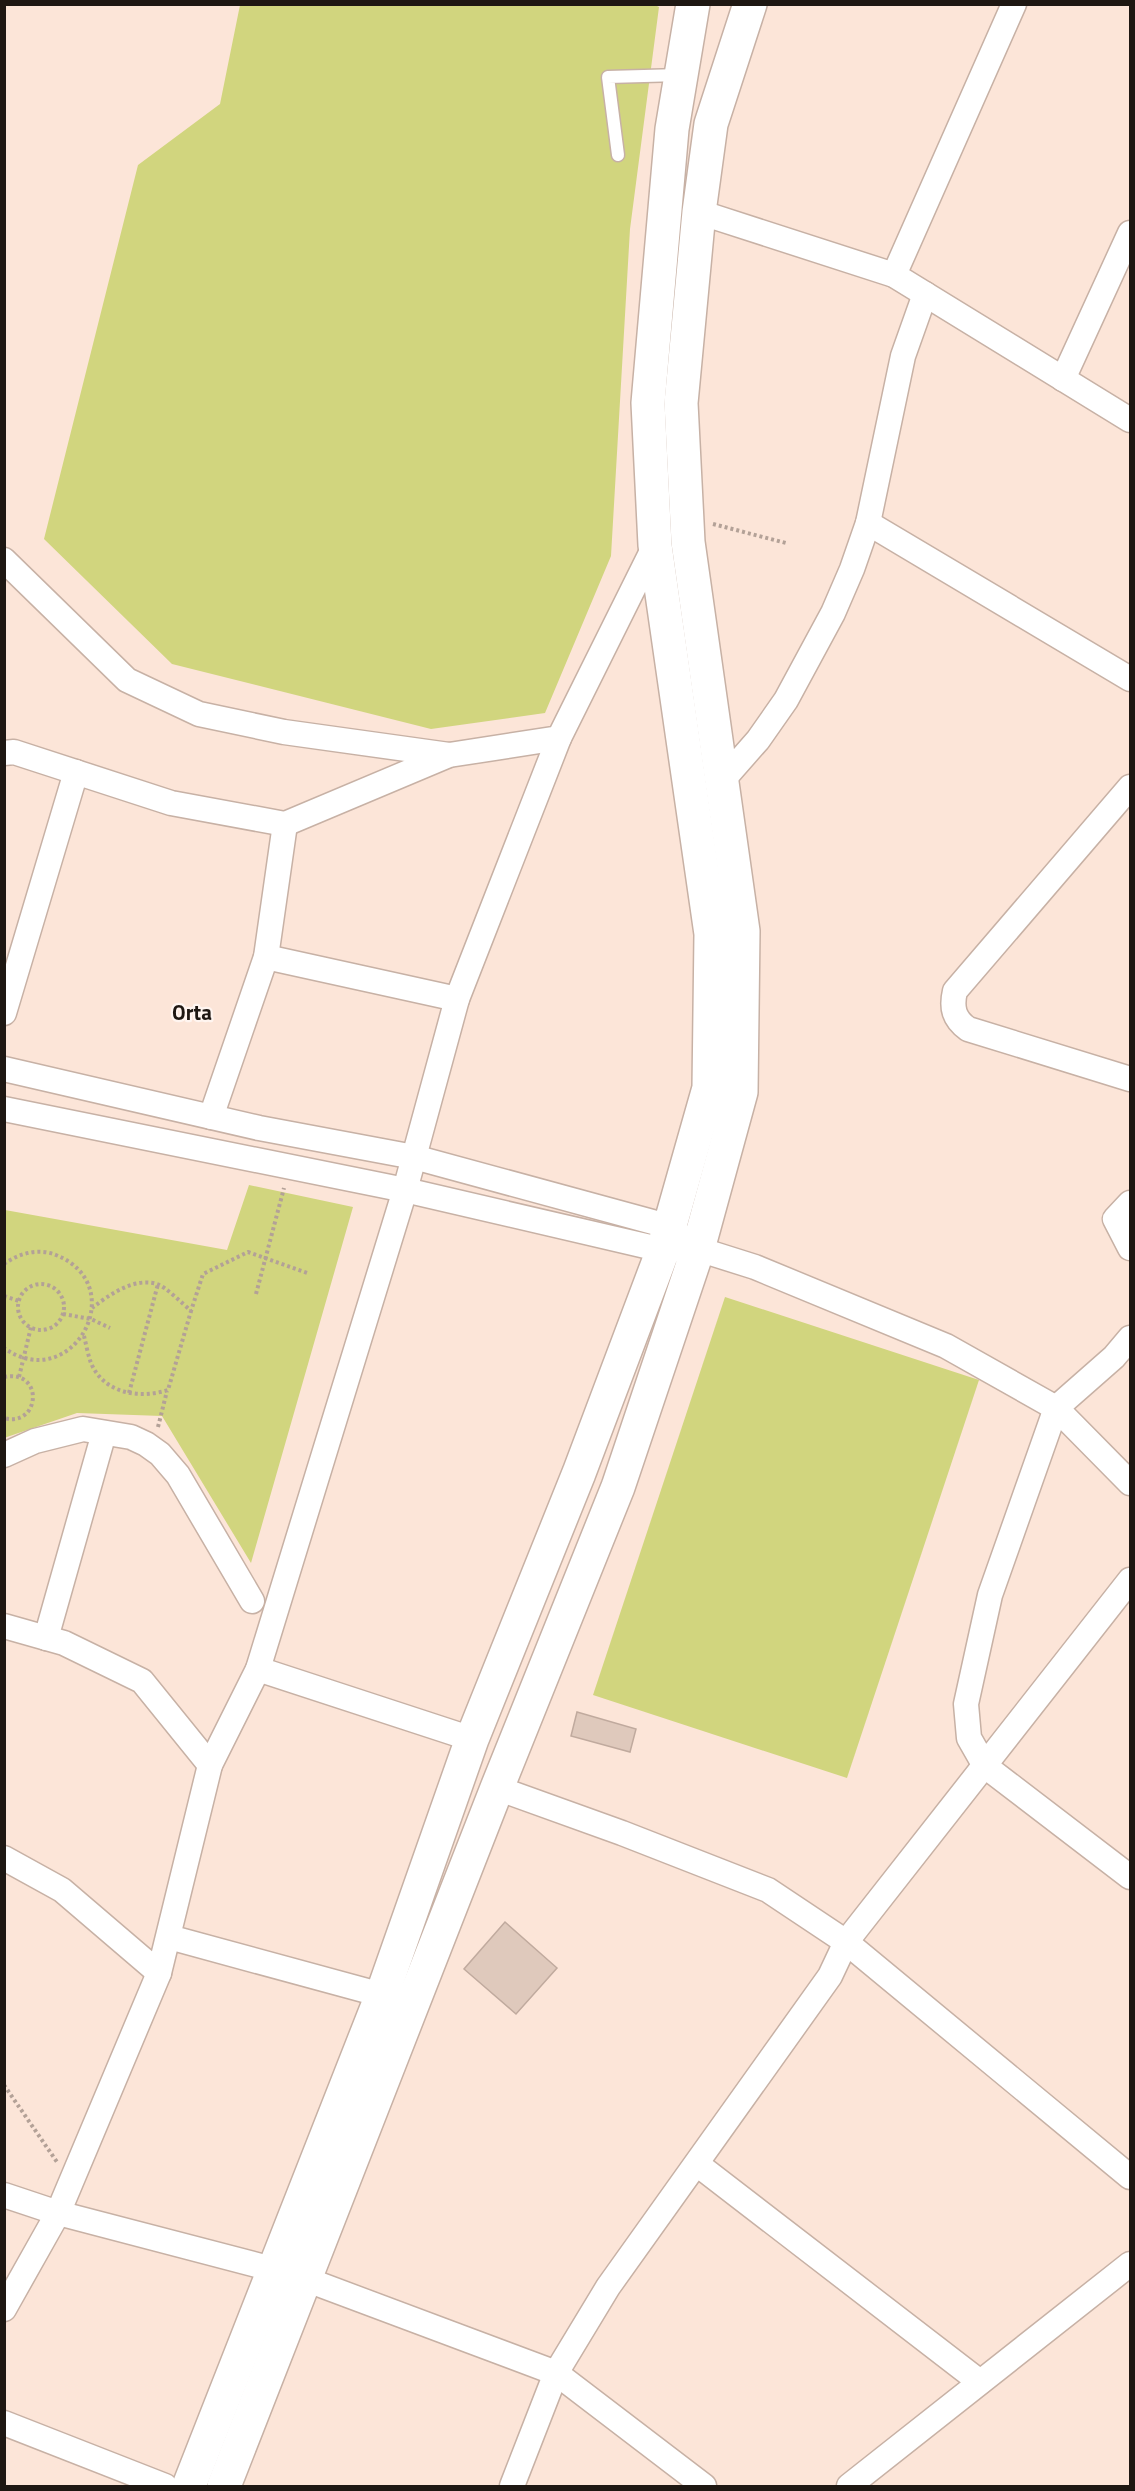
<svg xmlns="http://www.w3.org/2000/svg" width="1135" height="2491" viewBox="0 0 1135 2491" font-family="'Titillium Web',sans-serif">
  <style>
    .green { fill: #d1d57e }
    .building { fill: #dfc9bc; stroke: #c0aa9e; stroke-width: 1.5 }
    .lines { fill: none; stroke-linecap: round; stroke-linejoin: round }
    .lane-casing { stroke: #c7b1a5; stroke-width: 15 }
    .street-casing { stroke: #c7b1a5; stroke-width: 27 }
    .secondary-casing { stroke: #c7b1a5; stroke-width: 36 }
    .path { stroke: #b3a197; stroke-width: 4; stroke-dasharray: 3 3; stroke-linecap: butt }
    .lane { stroke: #fff; stroke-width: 12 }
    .street { stroke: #fff; stroke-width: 24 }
    .secondary { stroke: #fff; stroke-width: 33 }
    .labels { text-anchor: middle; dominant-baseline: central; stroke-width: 4.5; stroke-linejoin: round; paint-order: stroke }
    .district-label { font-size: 21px; font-weight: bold; fill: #1e1712; stroke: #fff5f0 }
  </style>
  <rect width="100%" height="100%" fill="#fce5d8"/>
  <g class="green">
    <path d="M653 4 659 7 630 229 611 556 545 713 431 729 172 664 44 539 138 165 220 104 240 5Z"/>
    <path d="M249 1185 353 1207 251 1563 162 1416 77 1413 4 1438 5 1210 227 1250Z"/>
    <path d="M725 1297 979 1380 847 1778 593 1695Z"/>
  </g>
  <g class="building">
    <path d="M577 1712 636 1729 630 1752 571 1736Z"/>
    <path d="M505 1922 557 1968 516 2014 464 1969Z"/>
  </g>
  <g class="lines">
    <defs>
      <path id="lane" d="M618 155 608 77 680 75"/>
      <g id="street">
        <path d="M699 212 894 275 1130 420"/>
        <path d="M894 275 1014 4"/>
        <path d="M1063 379 1130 233"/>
        <path d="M868 523 1130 679"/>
        <path d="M4 560 127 680 199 714 284 732 449 755"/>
        <path d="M4 753 14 752 171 803 285 824 449 755 559 738 655 545H659"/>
        <path d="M721 782 758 740 786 700 833 613 852 569 868 523 903 356 925 294"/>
        <path d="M1130 787 955 991C951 1008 954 1019 968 1029L1130 1079"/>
        <path d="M266 957 457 999"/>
        <path d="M4 1013 76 772"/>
        <path d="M4 1069 259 1128 414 1157 671 1227 682 1237"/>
        <path d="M4 1109 405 1190 663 1250 698 1249 755 1267 946 1346 1056 1408 1130 1483"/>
        <path d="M211 1117 266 957 285 824"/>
        <path d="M1130 1203 1115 1219 1130 1248"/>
        <path d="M1130 1338 1114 1357 1056 1408 990 1595 966 1704 969 1738 985 1766 1130 1877"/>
        <path d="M4 1455 35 1441 83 1429 131 1437 146 1444 160 1454 178 1475 252 1601"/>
        <path d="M4 1626 64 1643 142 1681 210 1765"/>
        <path d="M46 1638 104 1433"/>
        <path d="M258 1669 472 1739"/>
        <path d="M497 1788 622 1833 768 1890 846 1942 1130 2177"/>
        <path d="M4 1858 62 1890 159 1973"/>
        <path d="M169 1937 382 1995"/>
        <path d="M697 2164 980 2382"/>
        <path d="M4 2195 58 2213 276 2270"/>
        <path d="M305 2279 556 2373 704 2486"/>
        <path d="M4 2309 58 2213 159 1973 210 1765 258 1669 405 1190 457 999 559 738"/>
        <path d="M4 2423 165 2486"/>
        <path d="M512 2486 556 2373 608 2287 830 1976 846 1942 1130 1580"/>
        <path d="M849 2486 1130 2264"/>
      </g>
      <g id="secondary">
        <path d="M189 2486 382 1995 472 1739 579 1473 663 1250 709 1088 711 934 655 545 648 403 672 129 693 4"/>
        <path d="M224 2486 497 1788 618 1487 698 1249 741 1092 743 931 688 542 681 403 699 212 711 124 750 4"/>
      </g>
    </defs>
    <use href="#lane" class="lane-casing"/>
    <use href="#street" class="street-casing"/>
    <use href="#secondary" class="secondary-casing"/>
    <g class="path">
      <path d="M713 524 786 543"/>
      <path d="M4 1264C19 1253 39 1248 56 1255 133 1286 72 1396 4 1348"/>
      <circle cx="41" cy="1307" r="23"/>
      <path d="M256 1294 284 1188"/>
      <path d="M4 1296 19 1301"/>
      <path d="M92 1308C109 1295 134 1277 157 1284 166 1287 183 1304 191 1311L203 1274 248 1252 307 1273"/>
      <path d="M63 1314 91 1319 110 1328"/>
      <path d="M84 1336C86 1344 88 1355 91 1363 104 1394 140 1399 168 1390L191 1311"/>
      <path d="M4 1377C45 1369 40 1428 4 1418"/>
      <path d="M19 1377 31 1327"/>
      <path d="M129 1393 158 1284"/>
      <path d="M158 1427 167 1391"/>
      <path d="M4 2085 57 2162"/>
    </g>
    <use href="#lane" class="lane"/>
    <use href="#street" class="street"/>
    <use href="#secondary" class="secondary"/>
  </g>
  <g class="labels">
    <g class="district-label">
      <text x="192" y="1012">Orta</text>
    </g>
  </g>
  <rect width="1135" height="2491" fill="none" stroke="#1e1712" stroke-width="12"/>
</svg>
